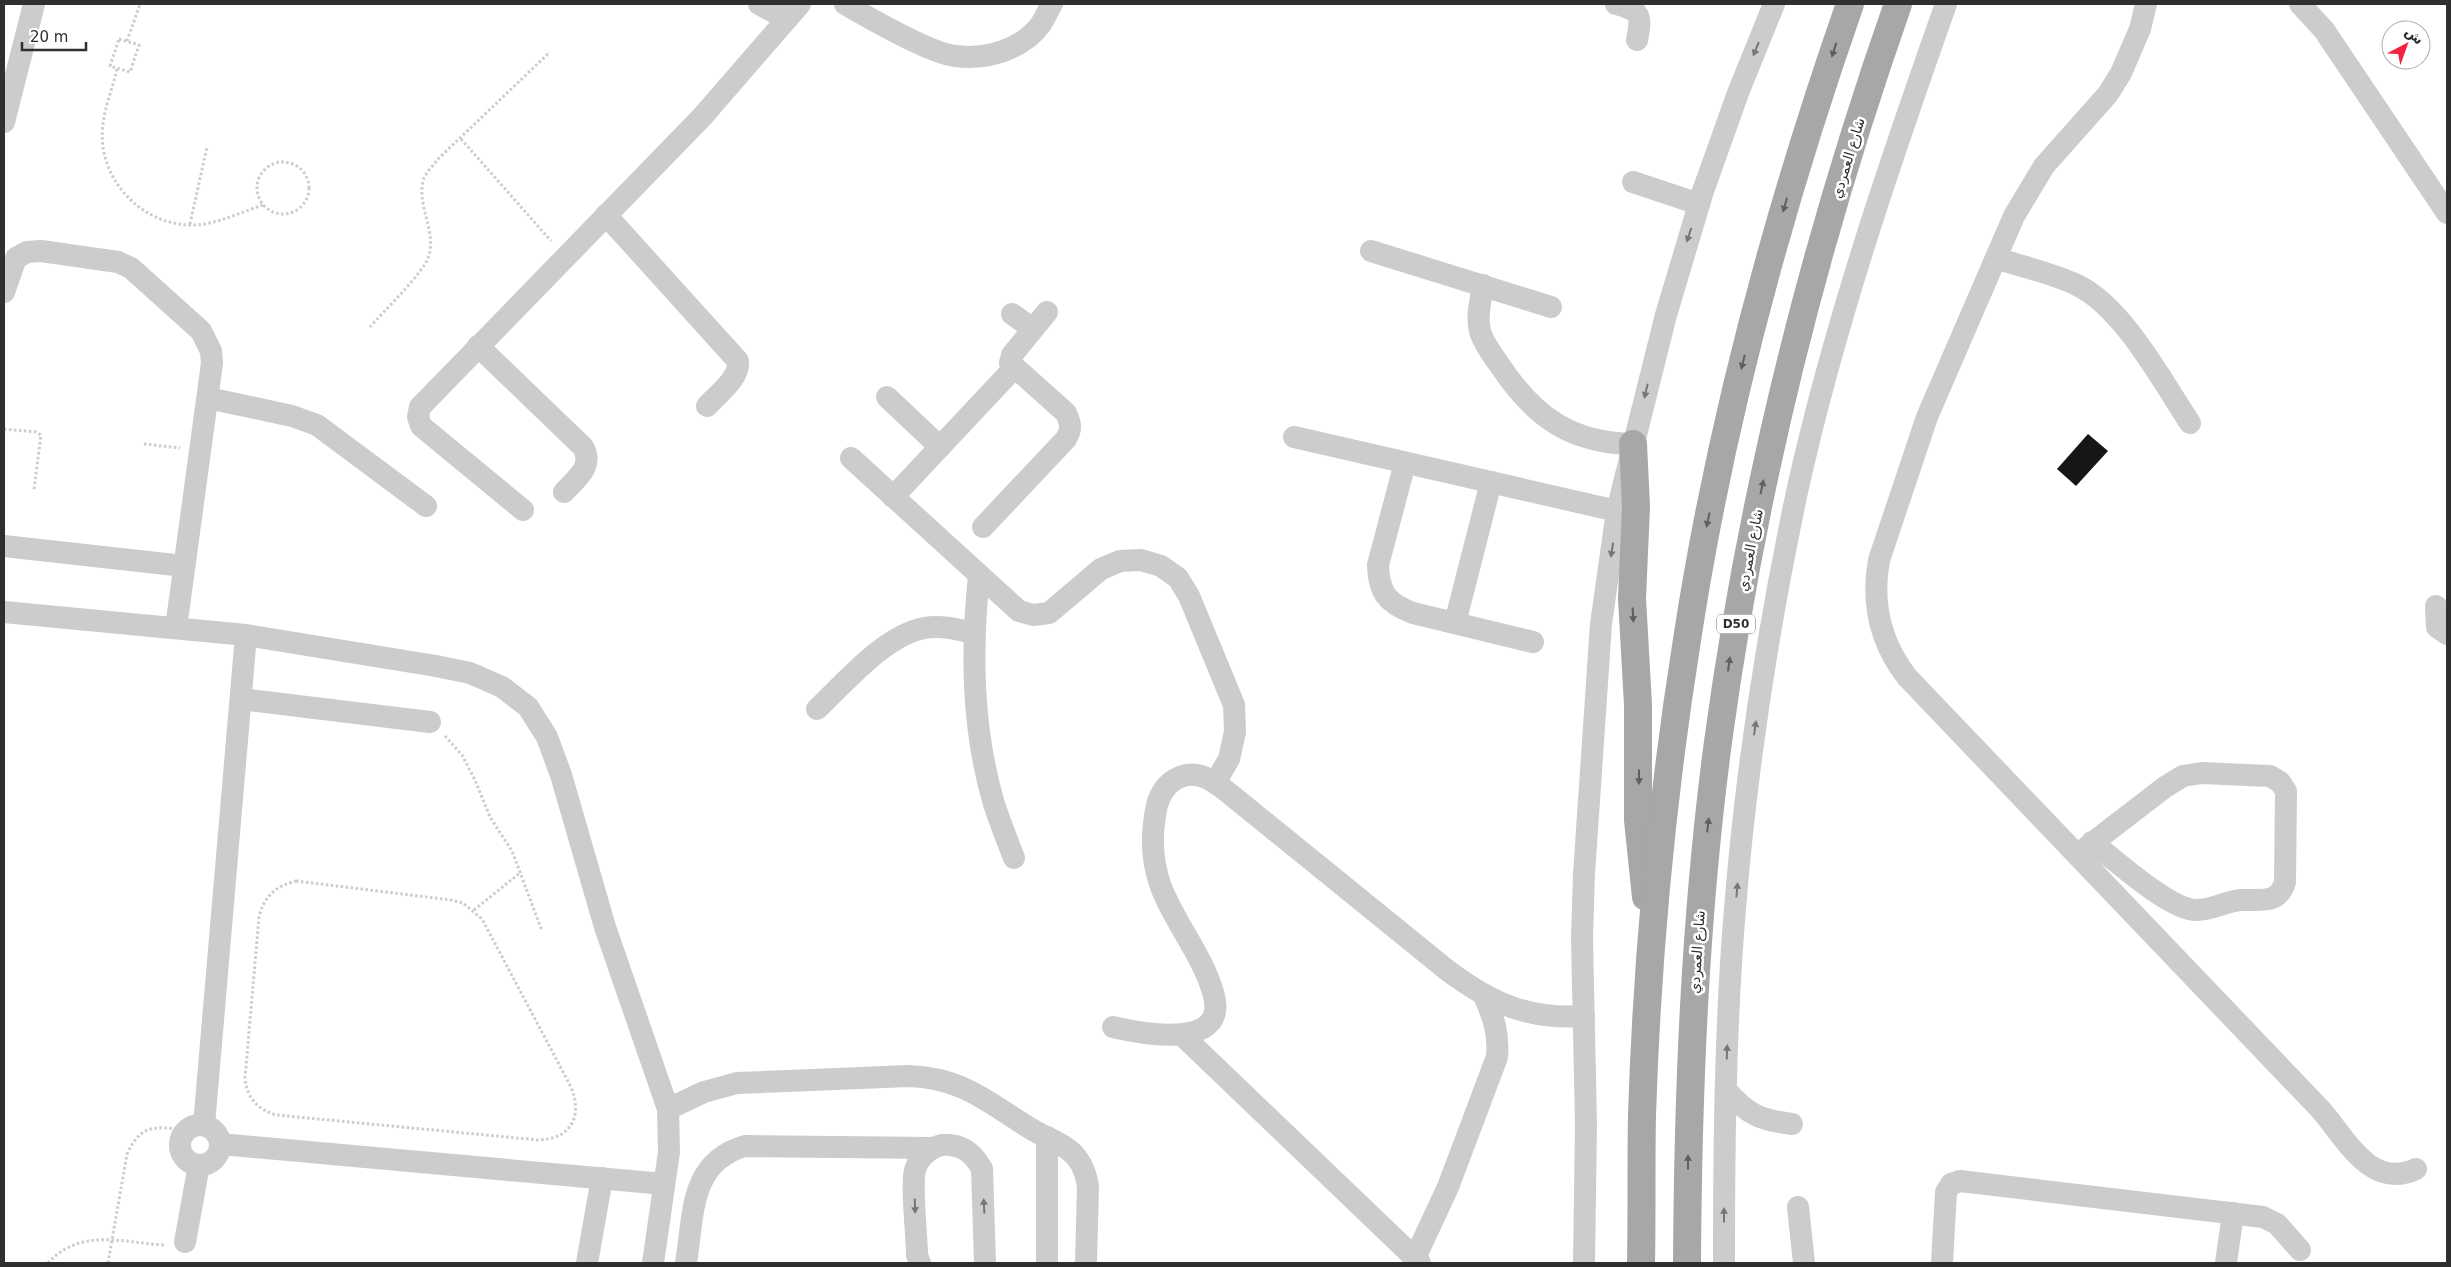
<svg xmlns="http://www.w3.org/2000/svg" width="2451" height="1267" viewBox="0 0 2451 1267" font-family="'DejaVu Sans',Vazirmatn,sans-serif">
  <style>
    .building { fill: #161616 }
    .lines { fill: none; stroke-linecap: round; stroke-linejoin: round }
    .path { stroke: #ccc; stroke-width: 3; stroke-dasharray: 2.5 2.5; stroke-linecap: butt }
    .minor { stroke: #ccc; stroke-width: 22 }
    .major { stroke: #a7a7a7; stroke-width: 28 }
    .oneway { fill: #767676 }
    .oneway2 { fill: #5f5f5f }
    .labels { text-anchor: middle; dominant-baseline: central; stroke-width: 5; stroke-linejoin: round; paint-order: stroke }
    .shield { fill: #fff; stroke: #6d6d6d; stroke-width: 1 }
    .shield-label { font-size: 12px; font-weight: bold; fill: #2f2f2f }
    .street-label { font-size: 14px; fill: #2f2f2f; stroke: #fff }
  </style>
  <rect width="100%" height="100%" fill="#fff"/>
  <path class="building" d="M2088 434 2108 451 2076 486 2057 469Z"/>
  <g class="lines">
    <g class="path">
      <path d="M119 39 139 45 130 72 110 66Z"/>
      <path d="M127 41 140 4"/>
      <path d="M117 69C113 87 105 106 103 124 95 181 148 233 204 224 224 221 244 211 263 205"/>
      <path d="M461 139 551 241"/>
      <circle cx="283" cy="188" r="26"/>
      <path d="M190 224 207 147"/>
      <path d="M370 327C382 313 423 273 428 258 438 232 415 204 424 178 427 171 434 165 438 159L550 52"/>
      <path d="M4 429 36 432 41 435 34 490"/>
      <path d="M144 444 180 448"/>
      <path d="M445 736 462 755 475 780 490 817 512 851 542 931"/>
      <path d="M296 881 451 900 463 903 482 919 571 1087C583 1117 571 1139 538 1140L276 1115C257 1109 247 1098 245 1078L259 917C264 896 276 886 296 881Z"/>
      <path d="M474 910 521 872"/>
      <path d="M48 1263C81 1227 123 1243 165 1245"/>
      <path d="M108 1263 127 1154C141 1124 155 1126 184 1130"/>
    </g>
    <g class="minor">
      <path d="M759 4 787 19"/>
      <path d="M845 4C869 18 930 53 955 56 986 60 1022 50 1041 24 1045 18 1048 10 1052 4"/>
      <path d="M1616 4C1641 11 1642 15 1637 40"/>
      <path d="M2146 4 2140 29 2121 73 2108 94 2044 166 2014 216 1927 417 1879 560C1871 604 1880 642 1907 677L2321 1110C2347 1140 2371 1190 2416 1169"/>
      <path d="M2300 4 2324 30 2447 213"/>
      <path d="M4 122 34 4"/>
      <path d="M1633 182 1699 204"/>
      <path d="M606 215 738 361C740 378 718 394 707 406"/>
      <path d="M1371 251 1551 307"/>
      <path d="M1996 258C2023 267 2052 273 2077 285 2123 307 2162 381 2190 423"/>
      <path d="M1483 285C1481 299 1476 317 1480 331 1483 343 1494 357 1501 367 1535 418 1572 443 1633 444"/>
      <path d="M4 292 16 258 27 252 41 251 118 262 131 268 201 331 211 351 212 363 176 628"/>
      <path d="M1012 314 1033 329"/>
      <path d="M478 346 583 447C594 466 577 478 564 492"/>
      <path d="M887 397 940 447"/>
      <path d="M208 398 292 416 317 425 426 506"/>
      <path d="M1294 437 1617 511"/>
      <path d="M851 458 1019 611 1033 615 1049 613 1101 569 1120 561 1141 560 1161 566 1178 578 1189 596 1234 705 1235 732 1229 759 1215 783"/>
      <path d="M1405 463 1378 565C1379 593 1387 603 1413 613L1533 642"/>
      <path d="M893 497 1014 368"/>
      <path d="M523 510 421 426 418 417 420 407 702 117 800 4"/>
      <path d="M983 527 1066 439C1072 429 1071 424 1066 413L1010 363 1012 355 1047 312"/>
      <path d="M4 546 184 566"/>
      <path d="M979 575C971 653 972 729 994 804 1000 822 1007 840 1014 858"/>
      <path d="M2436 606 2437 627 2447 634"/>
      <path d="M4 612 246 635 436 666 470 673 502 687 528 707 547 737 561 775 605 927 668 1109 669 1152 653 1263"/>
      <path d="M1455 623 1491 482"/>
      <path d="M241 699 430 722"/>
      <path d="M817 709C846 682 884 636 924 628 941 625 957 629 973 633"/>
      <path d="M2078 854 2165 787 2183 776 2202 773 2270 776 2280 782 2286 791 2285 882C2278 905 2261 899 2241 900 2226 901 2213 910 2197 910 2171 911 2115 860 2092 842"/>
      <path d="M1113 1027C1143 1034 1231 1051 1213 992 1202 955 1175 923 1161 887 1153 865 1151 839 1155 816 1157 799 1163 784 1180 777 1199 769 1216 783 1230 794L1447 970C1491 1003 1528 1020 1584 1016"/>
      <path d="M1182 1035 1420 1263"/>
      <path d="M1726 1090C1748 1115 1760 1120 1792 1124"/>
      <path d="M668 1109 704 1092 737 1083 909 1076C964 1078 988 1103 1033 1130 1048 1139 1066 1144 1077 1158 1084 1167 1086 1176 1088 1186L1086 1263"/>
      <path d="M204 1125 246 635"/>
      <circle cx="200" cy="1145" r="20"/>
      <path d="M220 1144 664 1184"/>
      <path d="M1798 1207 1804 1263"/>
      <path d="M185 1242 199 1165"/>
      <path d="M1415 1258 1448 1187 1497 1057C1499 1034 1494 1018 1484 996"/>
      <path d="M587 1263 602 1178"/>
      <path d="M686 1263C694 1215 689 1162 745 1146L933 1148"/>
      <path d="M920 1263 917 1255C917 1237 911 1185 915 1170 919 1156 934 1143 950 1145 966 1147 974 1155 982 1169L985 1263"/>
      <path d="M1047 1263V1137"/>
      <path d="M1584 1263 1586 1125 1582 938 1584 874 1601 624 1617 511 1666 315 1703 191 1738 93 1774 4"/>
      <path d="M1724 1263C1724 1149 1725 1035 1734 921 1745 777 1767 633 1797 492 1834 325 1889 165 1946 4"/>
      <path d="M1942 1263 1946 1192 1951 1184 1960 1181 2263 1217 2277 1224 2300 1250"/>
      <path d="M2226 1263 2233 1213"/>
    </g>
    <g class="major">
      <path d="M1633 444 1636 507 1632 598 1638 705V820L1646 897"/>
      <path d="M1641 1263C1642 1214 1641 1164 1642 1115 1647 957 1662 797 1687 640 1720 423 1778 210 1850 4"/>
      <path d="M1687 1263C1688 1089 1695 915 1718 742 1752 490 1814 243 1898 4"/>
    </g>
  </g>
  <defs><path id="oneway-solid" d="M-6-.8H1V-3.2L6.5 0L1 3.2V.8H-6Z" transform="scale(1.25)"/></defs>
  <g class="oneway">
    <use href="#oneway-solid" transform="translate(1756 49) rotate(112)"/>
    <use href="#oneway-solid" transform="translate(1689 235) rotate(108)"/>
    <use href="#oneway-solid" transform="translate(1646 391) rotate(103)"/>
    <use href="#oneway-solid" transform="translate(1612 550) rotate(99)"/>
    <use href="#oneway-solid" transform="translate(1755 728) rotate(-82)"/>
    <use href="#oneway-solid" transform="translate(1737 890) rotate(-85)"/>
    <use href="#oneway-solid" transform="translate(1727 1052) rotate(-88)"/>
    <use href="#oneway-solid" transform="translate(915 1206) rotate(88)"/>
    <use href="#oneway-solid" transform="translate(984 1206) rotate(-93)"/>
    <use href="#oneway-solid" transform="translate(1724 1215) rotate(-90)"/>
  </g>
  <g class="oneway2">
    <use href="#oneway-solid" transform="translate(1834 50) rotate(108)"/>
    <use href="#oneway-solid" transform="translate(1785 205) rotate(106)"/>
    <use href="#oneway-solid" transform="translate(1743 362) rotate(104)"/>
    <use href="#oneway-solid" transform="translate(1762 487) rotate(-78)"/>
    <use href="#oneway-solid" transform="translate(1708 520) rotate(102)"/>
    <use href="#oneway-solid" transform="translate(1633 615) rotate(87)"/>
    <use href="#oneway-solid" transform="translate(1729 664) rotate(-82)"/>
    <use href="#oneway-solid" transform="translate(1639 777) rotate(90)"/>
    <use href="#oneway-solid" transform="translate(1708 825) rotate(-83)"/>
    <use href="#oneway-solid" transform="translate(1688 1162) rotate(-90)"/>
  </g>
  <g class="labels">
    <rect class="shield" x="1717" y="614.5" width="38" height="19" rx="4"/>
    <g class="shield-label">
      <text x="1736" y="624">D50</text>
    </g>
    <g class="street-label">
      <text transform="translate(1848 158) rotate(-73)">شارع العمردي</text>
      <text transform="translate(1750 550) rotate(-79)">شارع العمردي</text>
      <text transform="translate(1697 952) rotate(-86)">شارع العمردي</text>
    </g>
  </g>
  <rect width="2451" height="1267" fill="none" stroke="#2f2f2f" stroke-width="10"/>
  <g transform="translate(2406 45) rotate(41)"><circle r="24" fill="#ffffff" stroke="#acacac"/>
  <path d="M0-4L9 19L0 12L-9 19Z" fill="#f5223f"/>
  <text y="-8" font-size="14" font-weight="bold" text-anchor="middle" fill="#2f2f2f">ش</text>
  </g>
  <path d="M22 42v8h64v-8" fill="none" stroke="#2f2f2f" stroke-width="2.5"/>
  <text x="30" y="42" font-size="15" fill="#2f2f2f" stroke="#ffffff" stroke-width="4" paint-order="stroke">20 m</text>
</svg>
